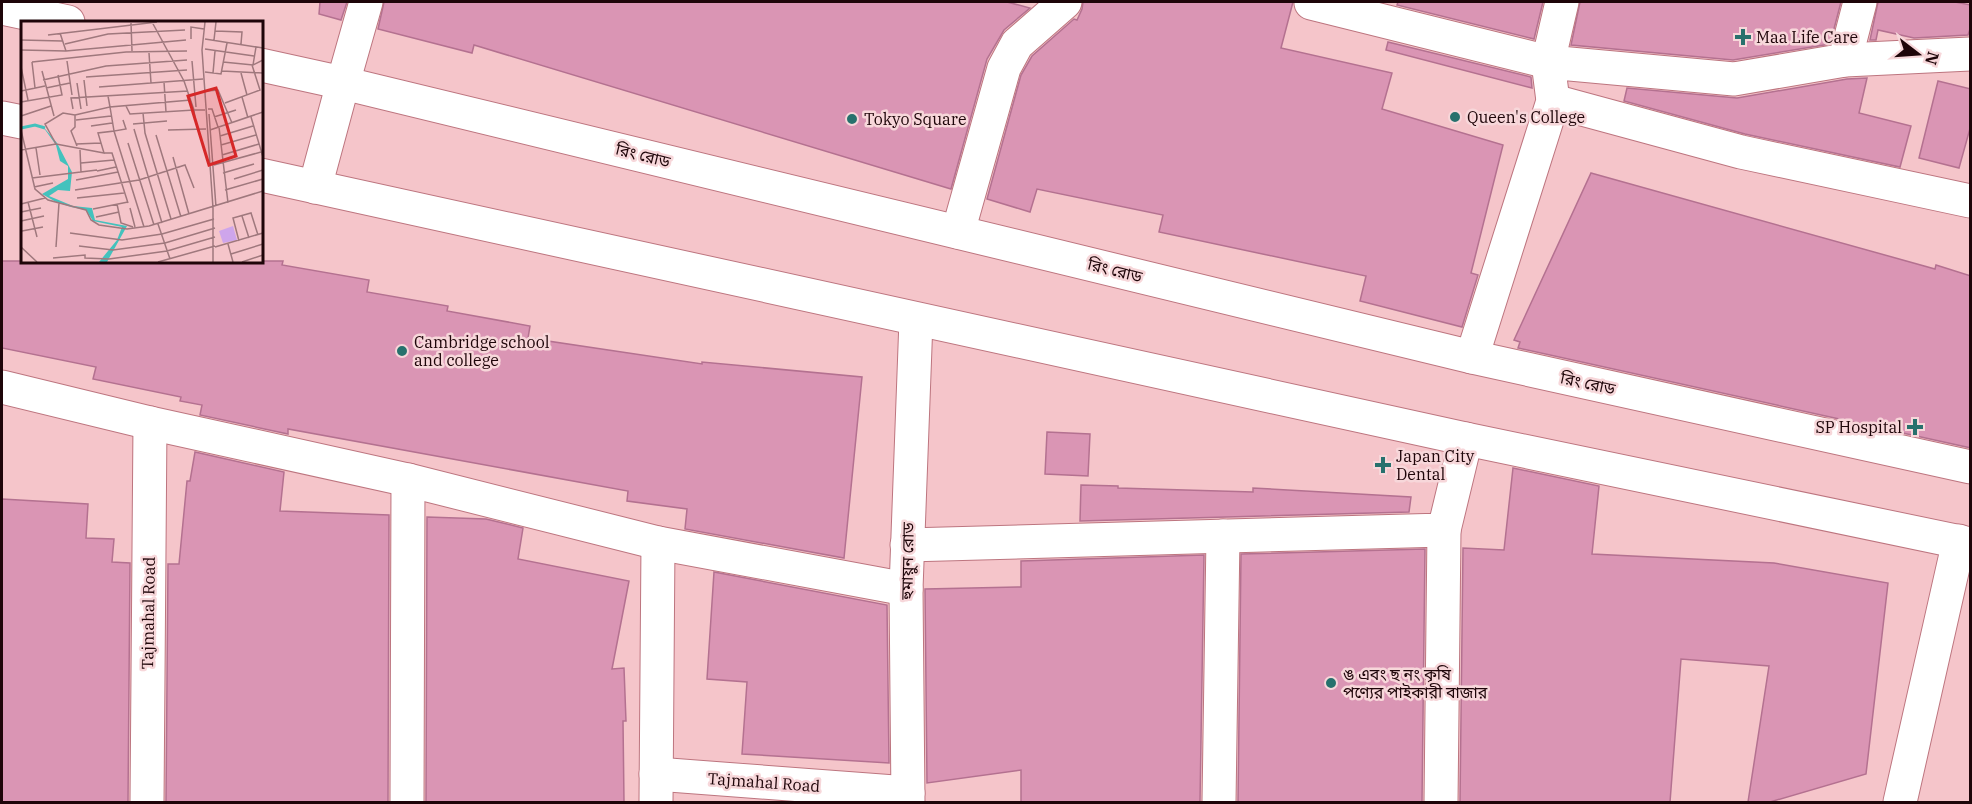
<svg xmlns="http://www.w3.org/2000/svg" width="1972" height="804" viewBox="0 0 1972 804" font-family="'IBM Plex Serif','Noto Sans Bengali',serif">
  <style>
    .building { fill: #da95b4; stroke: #b47190; stroke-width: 1.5 }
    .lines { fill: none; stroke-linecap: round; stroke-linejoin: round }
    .minor-casing { stroke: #bd757f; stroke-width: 35 }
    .major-casing { stroke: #bd757f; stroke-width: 35 }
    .minor { stroke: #fff; stroke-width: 33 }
    .major { stroke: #fff; stroke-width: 33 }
    .poi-dot { fill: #27716d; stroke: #f7d7da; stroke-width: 2 }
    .labels { text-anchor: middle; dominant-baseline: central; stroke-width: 5; stroke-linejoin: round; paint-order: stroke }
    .poi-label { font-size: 16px; fill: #1e0509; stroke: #f7d7da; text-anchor: start }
    .street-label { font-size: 16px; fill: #1e0509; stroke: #f7d7da }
    .inset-river { fill: none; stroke: #43c2bd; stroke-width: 3 }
    .inset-road { fill: none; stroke: #9f787d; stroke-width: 1.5 }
    .view { fill: #d62828; fill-opacity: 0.15; stroke: #d62828; stroke-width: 3 }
    .inset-edge { fill: none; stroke: #1e0509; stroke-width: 3 }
  </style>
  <rect width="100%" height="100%" fill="#f5c5ca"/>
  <g class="building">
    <path d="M320 2H347L341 20 319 14Z"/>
    <path d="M384 2H1007L1030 8 1004 30 987 59 951 189 474 45 472 53 378 29Z"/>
    <path d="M1083 2H1293L1281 48 1392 73 1382 109 1503 145 1471 273 1478 275 1462 327 1360 301 1366 276 1159 232 1163 215 1037 189 1030 212 987 199 1021 75 1032 56 1074 19 1077 20 1082 9Z"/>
    <path d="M1398 2H1543L1534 39 1397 5Z"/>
    <path d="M1580 2H1841L1830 44 1733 60 1571 45Z"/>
    <path d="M1878 2H1955L1971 5V26L1968 35 1914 38 1878 30 1876 40H1870Z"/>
    <path d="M1388 42 1531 77 1532 88 1386 50Z"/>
    <path d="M1867 78 1859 113 1911 126 1900 167 1745 134 1624 101 1627 88 1737 98 1847 79Z"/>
    <path d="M1938 81 1971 89V125L1959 168 1919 158Z"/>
    <path d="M1591 173 1935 269 1936 265 1971 276V448L1518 348 1520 342 1514 340Z"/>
    <path d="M2 261H283L282 265 369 280 367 292 448 306 447 311 530 326 528 338 702 364V362L862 377 844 558 685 529 687 509 627 501 628 491 288 429V434L200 415 202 405 180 401 181 397 93 379 96 367 2 348Z"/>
    <path d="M1047 432 1090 434 1088 476 1045 474Z"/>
    <path d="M195 452 284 472 280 511 389 515 388 802H166L168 564H179L187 481H190Z"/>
    <path d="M1513 468 1599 486 1592 554 1774 563 1888 583 1866 774 1770 802H1748L1769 666 1681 659 1670 802H1460L1463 548 1504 550Z"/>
    <path d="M1081 485 1118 486V488L1253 492V488L1411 497 1409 512 1080 521Z"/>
    <path d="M2 499 88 504 86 538 114 539 112 562 130 563 128 802H2Z"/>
    <path d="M427 517 486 519 523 528 518 559 629 581 612 669 624 668 626 721H623L624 802H426Z"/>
    <path d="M1425 549 1422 802H1238L1241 554Z"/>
    <path d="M1204 555 1200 802H1021V770L927 783 925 589 1021 587V561Z"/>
    <path d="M714 572 887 605 889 763 742 754 747 682 707 679Z"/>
  </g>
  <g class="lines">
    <defs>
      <g id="minor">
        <path d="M1311 3 1548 62 1562 2"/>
        <path d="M1845 60 1860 2"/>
        <path d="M343 83 366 2"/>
        <path d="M1553 101 1741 152 1970 201"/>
        <path d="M958 232 1004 68 1017 44 1065 2"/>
        <path d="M1472 357 1553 101 1548 62 1734 79 1845 60 1970 54"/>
        <path d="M2 387 150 423 408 480 658 543 906 589"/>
        <path d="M907 545 1444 530 1466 439"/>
        <path d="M656 774 908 793"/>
        <path d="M147 802 150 423"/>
        <path d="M407 802 408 480"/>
        <path d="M656 802 658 543"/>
        <path d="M908 802 906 589 916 320"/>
        <path d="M1219 802 1223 536"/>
        <path d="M1441 802 1444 530"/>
        <path d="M1900 802 1959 541"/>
      </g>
      <g id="major">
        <path d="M2 8 68 22"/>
        <path d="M261 65 343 83 1472 357 1970 467"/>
        <path d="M2 118 22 122"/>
        <path d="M261 175 1466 439 1970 544"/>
        <path d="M315 187 343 83"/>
      </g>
    </defs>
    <use href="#minor" class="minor-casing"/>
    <use href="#major" class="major-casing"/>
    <use href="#minor" class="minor"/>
    <use href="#major" class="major"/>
  </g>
  <g class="poi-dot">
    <path d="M1740 28h6v6h6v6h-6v6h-6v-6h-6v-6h6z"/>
    <circle cx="1455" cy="117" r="6"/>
    <circle cx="852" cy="119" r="6"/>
    <circle cx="402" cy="351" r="6"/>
    <path d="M1912 418h6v6h6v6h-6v6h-6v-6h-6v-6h6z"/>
    <path d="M1380 456h6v6h6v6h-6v6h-6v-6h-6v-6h6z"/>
    <circle cx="1331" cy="683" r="6"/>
  </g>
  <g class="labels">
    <g class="poi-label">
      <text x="1756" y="37">Maa Life Care</text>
      <text x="1467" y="117">Queen's College</text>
      <text x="864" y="119">Tokyo Square</text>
      <text x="414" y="342">Cambridge school<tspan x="414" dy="18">and college</tspan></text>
      <text x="1902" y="427" text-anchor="end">SP Hospital</text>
      <text x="1396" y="456">Japan City<tspan x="1396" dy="18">Dental</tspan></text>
      <text x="1343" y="674">ঙ এবং ছ নং কৃষি<tspan x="1343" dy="18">পণ্যের পাইকারী বাজার</tspan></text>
    </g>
    <g class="street-label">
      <text transform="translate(643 155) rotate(14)">রিং রোড</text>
      <text transform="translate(1115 270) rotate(14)">রিং রোড</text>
      <text transform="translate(1588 383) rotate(12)">রিং রোড</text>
      <text transform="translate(907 561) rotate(-89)">হুমায়ুন রোড</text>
      <text transform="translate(148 613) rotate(-89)">Tajmahal Road</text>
      <text transform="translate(764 782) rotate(4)">Tajmahal Road</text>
    </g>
  </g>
  <g transform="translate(21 21)">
    <rect width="242" height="242" fill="#f5c5ca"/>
    <path d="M212 205 216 219 202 222 198 210Z" fill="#cea5eb"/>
    <path d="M20 103 36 122 51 151 49 170 37 169 28 175 52 185 71 187 74 199 106 205 86 241H78L96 219 101 206 72 200 65 189 50 186 35 181 21 173 47 158V145L39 140 35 124Z" fill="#43c2bd"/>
    <path class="inset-river" d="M0 107 14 104 24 107"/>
    <path class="inset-road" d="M131 1 163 60 173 89H184M184 1 181 29 192 187M110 2 111 30M194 10 221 11 220 23M39 12 45 30M27 14 136 1M170 18V6L183 8M184 18 242 27M0 19 41 20M193 19 195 1M44 23 87 13 164 9M184 28 233 35M0 29 45 30 165 19M128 32 130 62M46 40 51 74M171 40 175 86M11 41 105 31 166 30M11 41 14 67M202 41 232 44 242 39M232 44 235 26M0 46 7 79M21 50 33 95M201 50 242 52M184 51 200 53 206 22M192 52 194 30M220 52 226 74M65 56 166 49M22 59 85 45 166 39M63 59 66 85M143 61 145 91M56 62 60 88M78 66 182 58M25 67 49 62M0 70 24 65M186 70 197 69 211 102M221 76 227 97M0 81 41 74 37 54M204 82 239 69 231 44M105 85 109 93 173 89 174 98M52 88 50 77 167 70M187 88H191L197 106M122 92 124 112 150 198M188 93 195 186M54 94 89 86 87 75M54 94V106L50 110 56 125M0 95 30 85M193 96 215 89M230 96 242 136M55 99 90 95M102 99 105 108 93 110 123 206M112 103 146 100M70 105 91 102M198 106 207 182M113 108 141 202M0 109 14 168 27 179 65 189 70 199 78 204 106 208 128 205 242 170M147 109 185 108M189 109 242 91M135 114 160 196M199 115 232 105M107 122 133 204M35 123 24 103 42 92 54 94M55 123 80 122M200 124 235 114M15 127 19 154M0 129 35 123 83 132 77 112 93 110 89 86 170 79M59 129 60 151M83 132H91L107 182M201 134 238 123M152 136 168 193M60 142 93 139M193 144 240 131M76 150 95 146M202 152 233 143M11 157 76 149M213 158 242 149M55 159 97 151M13 166 32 162M54 169 118 159 164 144 173 167M204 169 242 158M56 177 103 172M7 181 16 216M0 183 24 177M96 183 100 202 112 206M109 187 114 206M192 187V241M72 188 107 181M0 191 20 187M221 195 228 217M75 196 98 191M0 200 23 195M137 203 149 238M1 210 22 206M49 212 101 219 141 213 193 198M218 220 212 197 230 192 237 214M207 223 212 241M58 225 92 229 144 222 194 207M0 226 16 241M35 226 38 182M194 226 242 212M210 233 242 223M32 237 64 234V237L88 238 146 230 194 216M137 241 194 225M221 241 242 234"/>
    <path class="view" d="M195 67 215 135 188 144 167 75Z"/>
    <rect width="242" height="242" class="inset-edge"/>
  </g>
  <rect width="1972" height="804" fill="none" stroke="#1e0509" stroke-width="6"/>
  <g transform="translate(1918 54) rotate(107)" stroke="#f7d7da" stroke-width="4.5" paint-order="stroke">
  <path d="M0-4.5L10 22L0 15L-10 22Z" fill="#1e0509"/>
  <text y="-9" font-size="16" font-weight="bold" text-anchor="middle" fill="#1e0509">N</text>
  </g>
</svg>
